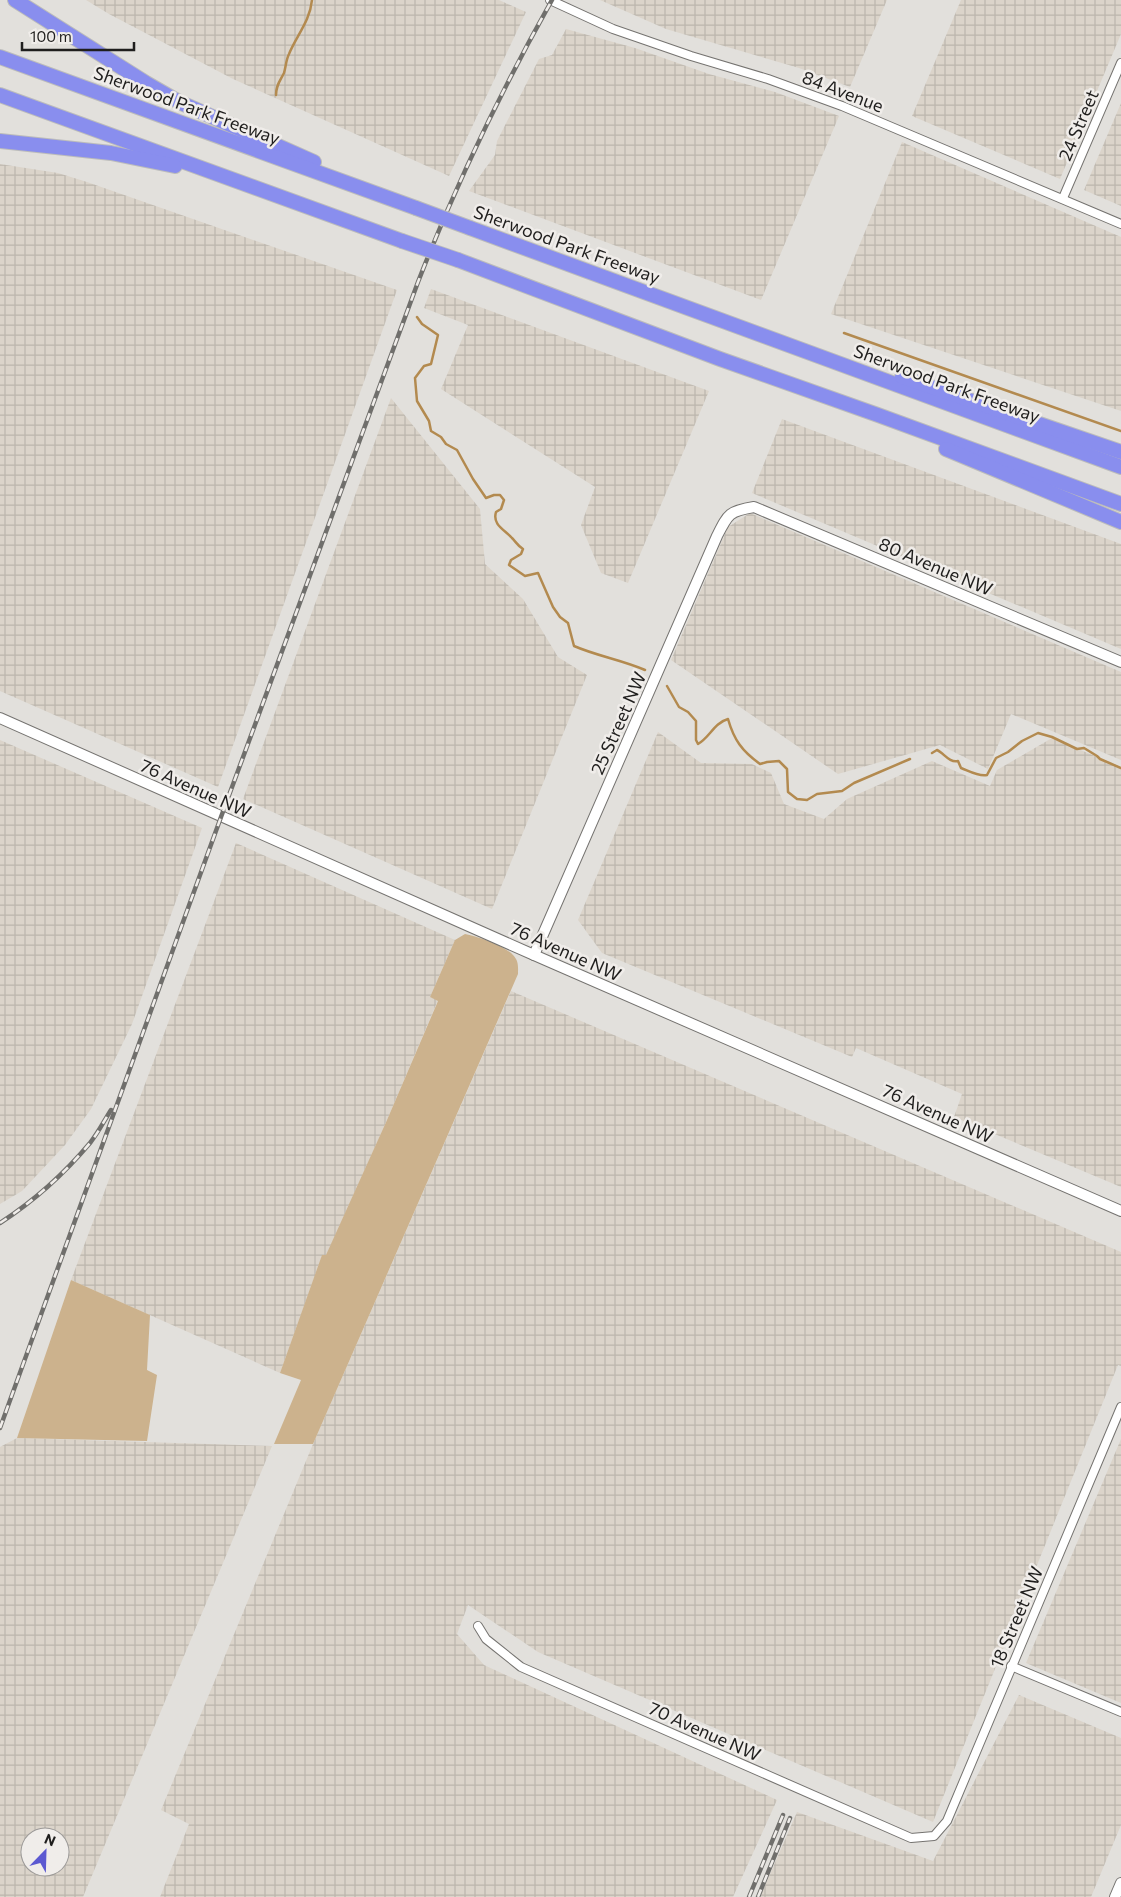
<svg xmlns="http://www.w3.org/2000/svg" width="1121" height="1897" viewBox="0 0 1121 1897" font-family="Commissioner,sans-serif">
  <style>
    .industrial { fill: url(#industrial-grid); fill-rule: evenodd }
    .grass { fill: #ccb28d }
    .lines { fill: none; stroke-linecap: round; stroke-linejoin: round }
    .stream { stroke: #b38a4f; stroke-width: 2.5 }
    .street-casing { stroke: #757370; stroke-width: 10 }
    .secondary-casing { stroke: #757370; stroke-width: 12 }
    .highway-casing { stroke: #bcbcbb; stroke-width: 16 }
    .street { stroke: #fff; stroke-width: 8 }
    .secondary { stroke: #fff; stroke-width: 10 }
    .highway { stroke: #898eee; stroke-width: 14 }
    .rail-casing { stroke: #706f6c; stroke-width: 4.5 }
    .rail { stroke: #f0edea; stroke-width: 2.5; stroke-dasharray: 8; stroke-linecap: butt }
    .highway-bridge-casing { stroke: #bcbcbb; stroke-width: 16; stroke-linecap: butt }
    .highway-bridge { stroke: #898eee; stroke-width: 14 }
    .labels { text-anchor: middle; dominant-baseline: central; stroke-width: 5; stroke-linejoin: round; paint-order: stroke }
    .street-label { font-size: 18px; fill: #1f1e1d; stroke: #f0edea }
  </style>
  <defs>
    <pattern id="industrial-grid" width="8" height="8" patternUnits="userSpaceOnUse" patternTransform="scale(1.25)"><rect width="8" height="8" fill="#dbd4ca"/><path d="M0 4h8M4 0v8" fill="none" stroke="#bcb6ad"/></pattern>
  </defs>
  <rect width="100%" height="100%" fill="#e2e0dc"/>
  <g class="industrial">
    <path d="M86 0H499L526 12 449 176 233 79 109 14Z"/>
    <path d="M600 0H887L850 87 799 68 666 29Z"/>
    <path d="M961 0H1121V34L1060 179 912 116Z"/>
    <path d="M566 29 635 48 709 74 775 92 839 116 761 300 469 191 495 155 497 141 539 59 552 55Z"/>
    <path d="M1121 103V206L1084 190Z"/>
    <path d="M902 142 1121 237V411L831 314Z"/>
    <path d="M0 164 58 173 87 182 397 290 218 787 0 691Z"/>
    <path d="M431 289 709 391 628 583 601 573 581 525 595 487 441 389 468 325 424 308Z"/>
    <path d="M391 398 480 509 485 564 523 599 558 657 587 675 492 909 243 799Z"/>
    <path d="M782 419 1121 544V649L752 493Z"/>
    <path d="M750 513 1121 672V760L1011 714 988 769 940 745 838 774 671 660 728 527Z"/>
    <path d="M658 732 701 763 752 764 771 773 784 804 824 819 847 799 932 761 990 786 997 770 1052 738 1121 767V1187L954 1117 962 1094 856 1048 852 1057 602 953 578 920Z"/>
    <path d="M0 740 202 828 132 1024 91 1109 65 1145 22 1191 0 1204Z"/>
    <path d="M236 843 455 940 430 997 438 1000 387 1120 326 1256H322L280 1373 71 1280Z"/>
    <path d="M511 991 1121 1252V1366L1118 1365 933 1822 538 1652 468 1605 457 1634 484 1665 777 1800 733 1897H160L189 1824 161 1810 313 1444Z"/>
    <path d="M17 1438 272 1446 83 1897H0V1447ZM30 1837H60V1867H30Z"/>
    <path d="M1121 1439V1703L1026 1663Z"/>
    <path d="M1019 1695 1121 1738V1825L1091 1897H760L797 1812 933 1861Z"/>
  </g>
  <g class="grass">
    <path d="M465 934C477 936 505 946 513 955 519 961 518 967 518 974L313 1444H274L301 1380 280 1373 322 1255H326L387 1120 438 1001 430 997 455 940Z"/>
    <path d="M71 1280 150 1315 147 1370 157 1375 147 1441 17 1438Z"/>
  </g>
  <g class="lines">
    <g class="stream">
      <path d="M276 95C276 85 280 81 284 73 286 66 286 60 289 54 297 35 310 21 312 0"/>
      <path d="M417 317 422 324 438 335 431 364 424 366 415 378 417 401 429 421 431 431 441 437 446 444 457 450 473 479 486 498 494 495H500L504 500 501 509 496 512C492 525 505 530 512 538 516 542 517 545 523 549L521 554 511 560 509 565 525 576 538 573 553 607 560 617 568 623 574 646C597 656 622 660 645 670"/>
      <path d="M844 333 1121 431"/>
      <path d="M667 686 679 707 688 712 696 721V740L698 744C710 737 714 723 728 719 734 740 742 751 760 764L767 762 779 761 787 769 788 792 797 799 807 800 817 794 842 791 854 783 910 759"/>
      <path d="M932 753 937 750C944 753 949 763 958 761L961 768C969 771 979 777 987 775L996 758 1008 752 1022 741 1038 733 1052 737 1077 749 1084 748 1097 756 1100 759 1121 768"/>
    </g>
    <defs>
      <g id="street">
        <path d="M550 0 613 29 691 56 768 79 842 106 1121 224"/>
        <path d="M1063 198 1121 63"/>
        <path d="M478 1626 486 1639 521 1667 911 1838 934 1836 947 1821 1121 1407"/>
        <path d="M1011 1666 1121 1712"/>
      </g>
      <g id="secondary">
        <path d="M0 718 534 955 1121 1211"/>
        <path d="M534 955 717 536C728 514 729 511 754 507L1121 662"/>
        <path d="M1115 1897 1121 1883"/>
      </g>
      <g id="highway">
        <path d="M15 0 146 83 179 102 314 162"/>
        <path d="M0 57 416 208"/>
        <path d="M0 95 402 241"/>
        <path d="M0 141 111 153 175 166"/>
        <path d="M470 228 1121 467"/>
        <path d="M458 260 720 359 878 415 1121 504"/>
        <path d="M902 377 1121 452"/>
        <path d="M946 449 1121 522"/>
      </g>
    </defs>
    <use href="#street" class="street-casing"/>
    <use href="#secondary" class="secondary-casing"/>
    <use href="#highway" class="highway-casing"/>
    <use href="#street" class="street"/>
    <use href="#secondary" class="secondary"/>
    <use href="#highway" class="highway"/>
    <defs>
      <g id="rail">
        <path d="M0 1223C34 1201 64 1174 90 1143 98 1133 104 1121 111 1110"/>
        <path d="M0 1428 221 817 418 282C456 184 501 91 552 0"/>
        <path d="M749 1897 783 1815"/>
        <path d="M758 1897 790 1818"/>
      </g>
    </defs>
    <use href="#rail" class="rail-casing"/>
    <use href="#rail" class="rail"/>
    <defs>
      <g id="highway-bridge">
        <path d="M416 208 470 228"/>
        <path d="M402 241 458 260"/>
      </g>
    </defs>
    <use href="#highway-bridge" class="highway-bridge-casing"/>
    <use href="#highway-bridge" class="highway-bridge"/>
  </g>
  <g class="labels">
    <g class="street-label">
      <text transform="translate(843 91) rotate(21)">84 Avenue</text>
      <text transform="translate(187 105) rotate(20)">Sherwood Park Freeway</text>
      <text transform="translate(1078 125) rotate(-67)">24 Street</text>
      <text transform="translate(567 244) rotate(20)">Sherwood Park Freeway</text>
      <text transform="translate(947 383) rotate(20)">Sherwood Park Freeway</text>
      <text transform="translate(936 566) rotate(23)">80 Avenue NW</text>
      <text transform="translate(618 723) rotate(-66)">25 Street NW</text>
      <text transform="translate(196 788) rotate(24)">76 Avenue NW</text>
      <text transform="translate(566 951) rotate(24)">76 Avenue NW</text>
      <text transform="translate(938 1113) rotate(24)">76 Avenue NW</text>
      <text transform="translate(1016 1617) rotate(-67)">18 Street NW</text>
      <text transform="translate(705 1731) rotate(24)">70 Avenue NW</text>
    </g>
  </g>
  <g transform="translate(45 1852) rotate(23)"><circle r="24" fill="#f0edea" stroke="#9c9a98"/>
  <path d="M0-4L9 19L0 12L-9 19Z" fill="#5c59d1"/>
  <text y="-8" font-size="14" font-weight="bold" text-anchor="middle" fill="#1f1e1d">N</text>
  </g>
  <path d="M22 42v8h112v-8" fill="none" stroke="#1f1e1d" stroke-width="2.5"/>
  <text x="30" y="42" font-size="15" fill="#1f1e1d" stroke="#f0edea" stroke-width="4" paint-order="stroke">100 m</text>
</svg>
